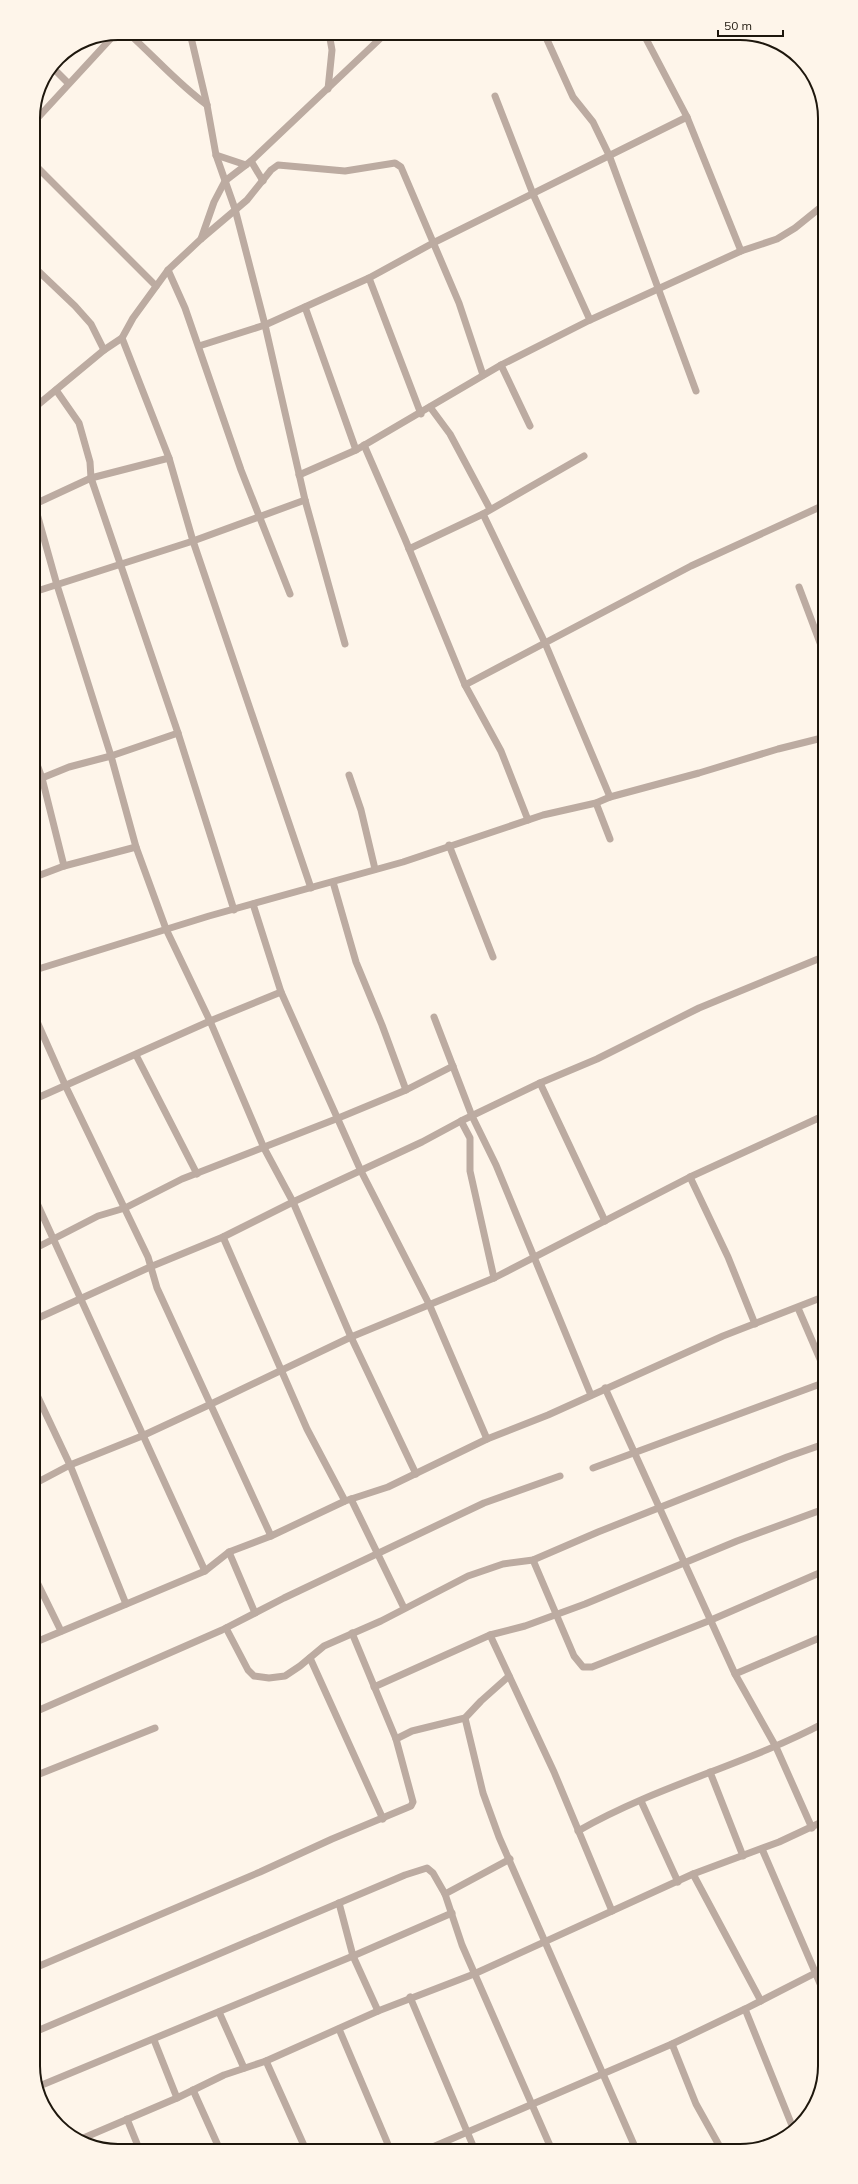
<svg xmlns="http://www.w3.org/2000/svg" width="858" height="2184" viewBox="0 0 858 2184" font-family="Mulish,sans-serif">
  <style>
    .lines { fill: none; stroke-linecap: round; stroke-linejoin: round }
    .street { stroke: #bcaba1; stroke-width: 7 }
    .rim { fill: none; stroke: #1e170d; stroke-width: 2 }
  </style>
  <rect width="100%" height="100%" fill="#fef5ea"/>
  <g class="lines">
    <g class="street">
      <path d="M128 33C155 57 178 84 207 105"/>
      <path d="M190 33 207 105 216 155 235 209 265 325 305 500 345 644"/>
      <path d="M544 33 573 97 593 122 609 155 696 391"/>
      <path d="M643 33 687 117 741 251"/>
      <path d="M52 67 68 83"/>
      <path d="M328 89 332 50 329 33"/>
      <path d="M495 96 533 194 590 320"/>
      <path d="M33 123 115 34"/>
      <path d="M216 155 246 165"/>
      <path d="M251 161 263 181"/>
      <path d="M33 163 156 286"/>
      <path d="M201 239 214 202 225 181 251 161 386 33"/>
      <path d="M34 267 75 306 91 324 104 350"/>
      <path d="M168 270 185 308 241 470 290 594"/>
      <path d="M369 278 421 414"/>
      <path d="M305 307 356 450"/>
      <path d="M122 338 169 458 193 541 311 888"/>
      <path d="M199 346 265 325 369 278 433 243 687 117"/>
      <path d="M501 365 530 426"/>
      <path d="M56 390 79 423 90 462 91 478 178 733 234 910"/>
      <path d="M430 407 450 434 490 509"/>
      <path d="M34 408 104 350 122 338 133 318 168 270 201 239 247 200 271 170 278 165 345 171 395 163 401 167 459 303 483 375"/>
      <path d="M364 445 405 539 465 685 501 751 528 820"/>
      <path d="M299 475 356 450 501 365 590 320 741 251 777 239 795 228 821 207"/>
      <path d="M34 503 57 585 111 756 136 847 166 929 210 1021 264 1148 293 1202 351 1337 416 1474"/>
      <path d="M35 504 91 478 169 458"/>
      <path d="M483 514 545 643 610 797"/>
      <path d="M409 549 483 514 584 456"/>
      <path d="M799 587 822 648"/>
      <path d="M34 592 193 541 305 500"/>
      <path d="M465 685 691 566 822 506"/>
      <path d="M35 759 42 778 64 866"/>
      <path d="M349 775 361 810 375 869"/>
      <path d="M42 778 69 767 111 756 178 733"/>
      <path d="M596 803 610 839"/>
      <path d="M449 845 493 957"/>
      <path d="M35 877 64 866 136 847"/>
      <path d="M333 882 356 962 382 1025 406 1090"/>
      <path d="M253 904 281 992 361 1171 429 1304 487 1439"/>
      <path d="M35 970 209 916 403 862 543 815 596 803 610 797 699 773 778 749 822 738"/>
      <path d="M35 1017 66 1087 148 1257 157 1288 271 1536"/>
      <path d="M434 1017 472 1116 496 1165 591 1395"/>
      <path d="M136 1055 197 1174"/>
      <path d="M540 1083 605 1221"/>
      <path d="M35 1099 210 1021 281 992"/>
      <path d="M461 1121 470 1138V1171L494 1278"/>
      <path d="M690 1177 728 1257 755 1324"/>
      <path d="M36 1201 205 1571"/>
      <path d="M223 1237 307 1429 345 1501"/>
      <path d="M36 1248 98 1216 125 1208 182 1179 336 1119 406 1090 453 1066"/>
      <path d="M798 1308 823 1366"/>
      <path d="M36 1319 150 1267 223 1237 293 1202 422 1142 461 1121 540 1083 597 1059 699 1008 823 957"/>
      <path d="M605 1388 735 1674 776 1747 812 1828"/>
      <path d="M36 1393 70 1465 126 1604"/>
      <path d="M593 1468 823 1383"/>
      <path d="M36 1483 70 1465 142 1436 211 1404 351 1337 494 1278 690 1177 823 1116"/>
      <path d="M351 1499 404 1608"/>
      <path d="M229 1552 255 1613"/>
      <path d="M533 1560 574 1656 583 1667H592L711 1620 824 1571"/>
      <path d="M36 1580 61 1631"/>
      <path d="M226 1628 248 1670 254 1676 269 1678 285 1676 300 1666 324 1646 381 1621 468 1576 503 1564 533 1560 598 1532 787 1457 824 1444"/>
      <path d="M490 1635 554 1772 612 1911"/>
      <path d="M36 1642 205 1571 229 1552 271 1536 345 1501 388 1487 487 1439 548 1415 723 1336 823 1297"/>
      <path d="M310 1658 383 1819"/>
      <path d="M735 1674 824 1636"/>
      <path d="M374 1687 490 1635 525 1626 585 1604 737 1541 824 1509"/>
      <path d="M37 1711 222 1630 284 1598 484 1503 560 1476"/>
      <path d="M465 1718 483 1793 499 1837 635 2147"/>
      <path d="M396 1739 412 1731 465 1718 481 1701 509 1676"/>
      <path d="M710 1772 743 1856"/>
      <path d="M37 1775 155 1728"/>
      <path d="M641 1801 678 1882"/>
      <path d="M578 1831C656 1786 745 1765 824 1723"/>
      <path d="M762 1849 825 1995"/>
      <path d="M693 1874 761 2001"/>
      <path d="M445 1894 510 1859"/>
      <path d="M339 1903 353 1956 378 2011"/>
      <path d="M37 1967 260 1872 332 1839 411 1806 413 1802 396 1739 352 1633"/>
      <path d="M410 1997 474 2148"/>
      <path d="M745 2009 793 2128"/>
      <path d="M219 2012 244 2068"/>
      <path d="M339 2029 390 2149"/>
      <path d="M37 2031 405 1875 427 1868 433 1873 445 1894 462 1945 551 2148"/>
      <path d="M154 2040 177 2098"/>
      <path d="M672 2044 696 2104 720 2147"/>
      <path d="M266 2061 306 2150"/>
      <path d="M37 2087 353 1956 452 1913"/>
      <path d="M193 2090 220 2150"/>
      <path d="M127 2119 140 2151"/>
      <path d="M81 2139 177 2098 224 2075 266 2061 378 2011 474 1974 693 1874 779 1842 824 1821"/>
      <path d="M428 2149 672 2044 745 2009 825 1968"/>
    </g>
  </g>
  <path d="M0 0H858V2184H0ZM118 40H740A78 78 0 0 1 818 118V2066A78 78 0 0 1 740 2144H118A78 78 0 0 1 40 2066V118A78 78 0 0 1 118 40Z" fill="#fef5ea" fill-rule="evenodd"/>
  <path class="rim" d="M118 40H740A78 78 0 0 1 818 118V2066A78 78 0 0 1 740 2144H118A78 78 0 0 1 40 2066V118A78 78 0 0 1 118 40Z"/>
  <path d="M718 30v6h65v-6" fill="none" stroke="#1e170d" stroke-width="2"/>
  <text x="724" y="30" font-size="12" fill="#1e170d" stroke="#fef5ea" stroke-width="3" paint-order="stroke">50 m</text>
</svg>
